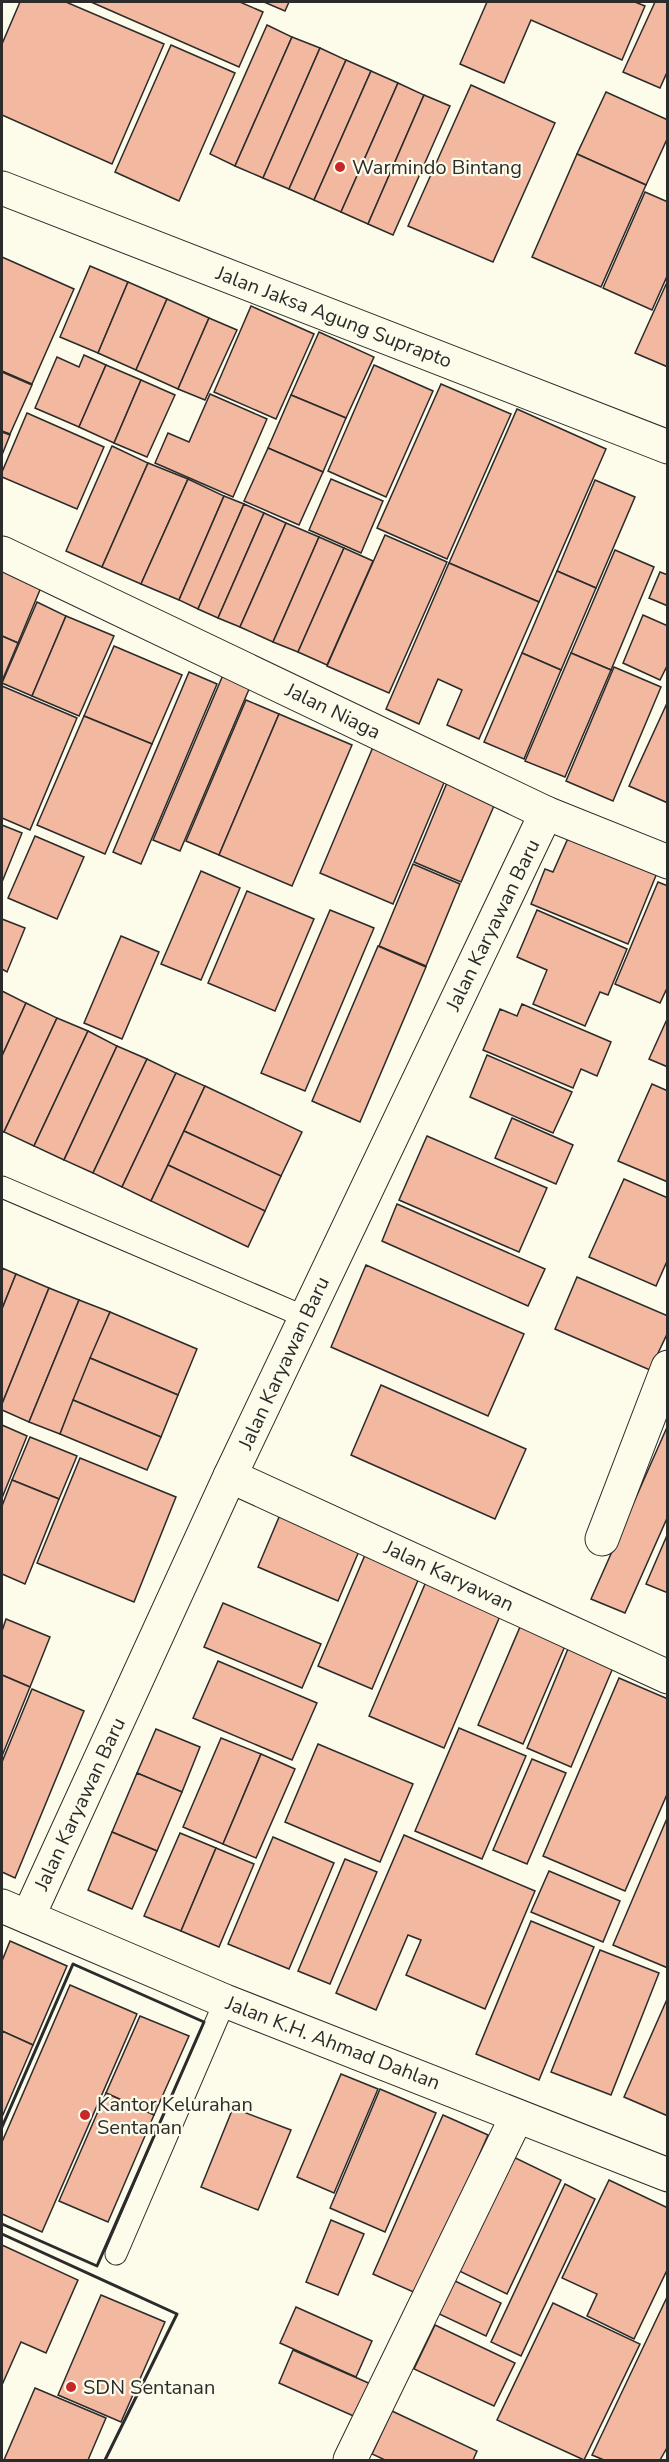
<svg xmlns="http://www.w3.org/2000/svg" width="669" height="2462" viewBox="0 0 669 2462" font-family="'Nunito Sans',sans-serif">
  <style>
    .building { fill: #f2b8a0; stroke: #2b2b2b; stroke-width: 1.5 }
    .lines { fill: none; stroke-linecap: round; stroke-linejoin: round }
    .lane-casing { stroke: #2b2b2b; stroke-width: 23 }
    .street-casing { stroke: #2b2b2b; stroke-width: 35 }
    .secondary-casing { stroke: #2b2b2b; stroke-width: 35 }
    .lane { stroke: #fdfbea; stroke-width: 21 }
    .street { stroke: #fdfbea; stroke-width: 33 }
    .secondary { stroke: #fdfbea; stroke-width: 33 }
    .wall { stroke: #2b2b2b; stroke-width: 3 }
    .poi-dot { fill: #c62828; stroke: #fdfbea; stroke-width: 2 }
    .labels { text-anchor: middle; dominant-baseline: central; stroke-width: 4.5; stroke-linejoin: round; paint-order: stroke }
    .poi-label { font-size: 20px; fill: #2b2b2b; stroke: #fdfbea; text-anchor: start }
    .street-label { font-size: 20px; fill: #2b2b2b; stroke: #fdfbea }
  </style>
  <rect width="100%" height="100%" fill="#fdfbea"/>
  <g class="building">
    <path d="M20 2H66L164 44 112 164 2 115V44Z"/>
    <path d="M91 2H240L263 12 239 67Z"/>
    <path d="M264 2H289L285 11Z"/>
    <path d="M487 2H635L645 6 622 60 531 20 504 83 460 64Z"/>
    <path d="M655 2H668V70L660 88 623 72Z"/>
    <path d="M267 25 292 37 235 166 210 154Z"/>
    <path d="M292 37 320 48 263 178 235 166Z"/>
    <path d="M171 45 235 73 179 201 115 172Z"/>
    <path d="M320 48 346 60 289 189 263 178Z"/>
    <path d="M346 60 371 71 314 200 289 189Z"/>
    <path d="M371 71 398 83 341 212 314 200Z"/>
    <path d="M398 83 424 95 368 224 341 212Z"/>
    <path d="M471 85 555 123 493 262 408 226Z"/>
    <path d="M606 92 668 120V137L646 185 577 154Z"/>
    <path d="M424 95 450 106 393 235 368 224Z"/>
    <path d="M577 154 646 185 601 287 532 257Z"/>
    <path d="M645 192 668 202V274L652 310 603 288Z"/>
    <path d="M2 257 74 289 32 384 2 371Z"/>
    <path d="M90 266 128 282 98 353 60 337Z"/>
    <path d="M668 280V367L635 353Z"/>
    <path d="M128 282 167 299 136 370 98 353Z"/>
    <path d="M167 299 209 318 178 389 136 370Z"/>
    <path d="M251 306 314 334 276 419 214 392Z"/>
    <path d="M209 318 237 330 205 400 178 389Z"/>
    <path d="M319 332 374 357 346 418 291 395Z"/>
    <path d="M84 355 106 365 79 427 35 408 57 357 79 367Z"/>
    <path d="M106 365 141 380 114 443 79 427Z"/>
    <path d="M374 365 433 391 386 497 328 471Z"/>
    <path d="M2 372 32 385 10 434 2 431Z"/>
    <path d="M141 380 175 395 147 457 114 443Z"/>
    <path d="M441 384 511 414 447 559 377 528Z"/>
    <path d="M210 394 267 419 233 497 155 463 168 433 189 442Z"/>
    <path d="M291 395 346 418 323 472 268 448Z"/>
    <path d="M517 409 606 449 539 602 449 563Z"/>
    <path d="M27 413 104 447 77 509 2 477V472Z"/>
    <path d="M2 432 10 435 2 455Z"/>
    <path d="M112 446 148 463 102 567 66 551Z"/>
    <path d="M268 448 323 472 299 525 244 501Z"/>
    <path d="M148 463 188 479 141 584 102 567Z"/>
    <path d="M188 479 224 496 179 600 141 584Z"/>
    <path d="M331 479 383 501 361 553 309 530Z"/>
    <path d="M595 480 635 497 596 588 557 571Z"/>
    <path d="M224 496 244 504 198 609 179 600Z"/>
    <path d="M244 504 264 513 218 618 198 609Z"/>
    <path d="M264 513 286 523 240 627 218 618Z"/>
    <path d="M286 523 319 537 273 642 240 627Z"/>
    <path d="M385 535 447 562 389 693 327 666Z"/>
    <path d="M319 537 344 548 298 652 273 642Z"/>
    <path d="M344 548 373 561 327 665 298 652Z"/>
    <path d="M615 550 654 567 611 670 571 653Z"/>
    <path d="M449 563 539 602 479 739 447 725 462 690 438 679 419 724 386 709Z"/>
    <path d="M2 568 42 585 18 643 2 636Z"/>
    <path d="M557 571 596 588 561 670 522 653Z"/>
    <path d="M660 572 668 575V606L649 598Z"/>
    <path d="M37 602 66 616 32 696 2 683Z"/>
    <path d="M643 615 668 626V664L660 680 623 663Z"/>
    <path d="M66 616 114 636 79 716 32 696Z"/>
    <path d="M2 636 18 643 2 681Z"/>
    <path d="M114 646 182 675 152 744 84 716Z"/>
    <path d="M522 653 561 670 524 759 484 742Z"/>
    <path d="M571 653 611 670 565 777 525 761Z"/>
    <path d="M614 667 661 687 613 801 566 781Z"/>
    <path d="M189 672 217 684 141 864 113 852Z"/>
    <path d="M223 675 250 687 180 851 153 840Z"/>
    <path d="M2 686 77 718 30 830 2 818Z"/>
    <path d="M246 700 279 714 219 855 186 841Z"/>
    <path d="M668 701V803L629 786Z"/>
    <path d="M279 714 352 745 292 886 219 855Z"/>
    <path d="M84 716 152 744 105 854 37 825Z"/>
    <path d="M373 747 446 778 393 904 320 873Z"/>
    <path d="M449 778 497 799 461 882 414 862Z"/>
    <path d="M2 825 22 833 2 882Z"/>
    <path d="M35 836 84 857 57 919 8 898Z"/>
    <path d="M569 836 657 873 628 944 531 904 545 869 553 872Z"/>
    <path d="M413 864 460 884 426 966 379 946Z"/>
    <path d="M201 871 240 888 201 980 161 964Z"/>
    <path d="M658 882 668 886V986L660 1003 615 984Z"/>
    <path d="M247 891 314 919 275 1011 208 983Z"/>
    <path d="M330 910 374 928 305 1091 261 1073Z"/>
    <path d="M537 910 627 949 608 995 600 992 585 1026 533 1004 547 970 517 957Z"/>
    <path d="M2 919 25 928 7 972 2 969Z"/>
    <path d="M121 936 159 952 122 1039 84 1023Z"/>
    <path d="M378 946 426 967 360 1122 312 1101Z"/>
    <path d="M2 991 26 1003 2 1056Z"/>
    <path d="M26 1003 57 1018 4 1132 2 1131V1056Z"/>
    <path d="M522 1004 611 1042 597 1076 581 1069 573 1088 483 1050 500 1009 517 1016Z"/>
    <path d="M668 1017V1067L649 1059Z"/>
    <path d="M57 1018 88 1031 34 1146 4 1132Z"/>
    <path d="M88 1031 117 1046 64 1160 34 1146Z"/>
    <path d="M117 1046 147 1059 93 1173 64 1160Z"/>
    <path d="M487 1055 572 1092 553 1133 470 1097Z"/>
    <path d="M147 1059 176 1073 122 1187 93 1173Z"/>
    <path d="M176 1073 205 1086 151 1201 122 1187Z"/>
    <path d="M652 1084 668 1091V1182L618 1161Z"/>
    <path d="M205 1086 302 1132 281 1176 184 1131Z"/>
    <path d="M512 1118 573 1145 556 1184 495 1158Z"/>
    <path d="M184 1131 281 1176 265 1211 168 1165Z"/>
    <path d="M427 1136 547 1188 519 1252 399 1200Z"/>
    <path d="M168 1165 265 1211 248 1247 151 1201Z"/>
    <path d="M624 1179 668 1198V1259L656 1286 589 1257Z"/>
    <path d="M397 1204 545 1269 528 1306 382 1241Z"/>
    <path d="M366 1265 524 1334 488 1416 331 1347Z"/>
    <path d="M2 1268 16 1274 2 1309Z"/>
    <path d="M16 1274 49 1288 2 1404V1309Z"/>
    <path d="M577 1277 668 1316V1332L650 1370 555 1329Z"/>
    <path d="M49 1288 79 1300 29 1422 2 1410V1404Z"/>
    <path d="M79 1300 110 1312 60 1434 29 1422Z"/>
    <path d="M110 1312 197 1349 178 1395 90 1358Z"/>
    <path d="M90 1358 178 1395 161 1437 73 1400Z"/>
    <path d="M381 1385 526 1449 495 1519 351 1455Z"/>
    <path d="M73 1400 161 1437 147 1470 60 1434Z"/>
    <path d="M2 1425 27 1436 2 1498Z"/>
    <path d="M668 1425V1516L625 1613 591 1599Z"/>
    <path d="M30 1437 77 1456 59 1499 12 1480Z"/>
    <path d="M80 1458 176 1497 134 1602 37 1563Z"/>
    <path d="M12 1480 59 1499 25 1584 2 1574V1506Z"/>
    <path d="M282 1510 362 1544 338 1601 258 1567Z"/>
    <path d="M668 1533V1593L646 1584Z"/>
    <path d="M365 1555 419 1578 372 1689 318 1666Z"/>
    <path d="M428 1577 503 1609 444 1748 369 1716Z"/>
    <path d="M223 1603 321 1644 302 1688 204 1647Z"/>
    <path d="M6 1619 50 1637 30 1687 2 1675V1631Z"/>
    <path d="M523 1620 568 1639 523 1744 478 1725Z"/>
    <path d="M570 1644 615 1663 571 1767 527 1748Z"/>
    <path d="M218 1661 317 1703 292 1760 193 1718Z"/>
    <path d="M2 1675 30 1687 2 1756Z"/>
    <path d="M619 1678 668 1699V1792L625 1891 543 1856Z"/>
    <path d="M32 1689 84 1711 15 1878 2 1872V1762Z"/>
    <path d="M459 1728 526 1756 482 1859 415 1831Z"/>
    <path d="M156 1729 200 1747 182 1792 137 1773Z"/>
    <path d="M221 1738 261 1754 223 1844 183 1827Z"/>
    <path d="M318 1744 413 1784 380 1862 285 1822Z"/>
    <path d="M261 1754 295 1769 256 1858 223 1844Z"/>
    <path d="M532 1759 566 1773 527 1864 493 1850Z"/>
    <path d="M137 1773 182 1792 157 1851 112 1832Z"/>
    <path d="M668 1816V1968L613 1945Z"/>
    <path d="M112 1832 157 1851 132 1909 88 1890Z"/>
    <path d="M180 1833 216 1848 181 1931 144 1916Z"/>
    <path d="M404 1835 535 1891 485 2009 406 1975 421 1940 408 1935 376 2010 336 1993Z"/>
    <path d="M273 1837 334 1863 289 1969 228 1944Z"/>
    <path d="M216 1848 254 1864 219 1947 181 1931Z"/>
    <path d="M345 1859 377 1872 330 1984 298 1971Z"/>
    <path d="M549 1871 620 1901 603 1942 531 1912Z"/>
    <path d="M531 1921 594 1947 539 2080 476 2054Z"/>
    <path d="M10 1941 67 1966 33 2045 2 2031V1961Z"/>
    <path d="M600 1950 659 1973 611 2095 551 2072Z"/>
    <path d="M70 1985 137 2014 42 2232 2 2214V2142Z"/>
    <path d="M668 1997V2116L624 2097Z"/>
    <path d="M140 2016 189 2036 154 2115 106 2093Z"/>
    <path d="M2 2031 33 2045 2 2117Z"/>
    <path d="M341 2074 378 2089 334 2193 297 2177Z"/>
    <path d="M380 2089 436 2113 385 2232 330 2208Z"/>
    <path d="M106 2093 154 2115 108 2222 59 2201Z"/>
    <path d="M233 2108 291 2130 258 2210 201 2187Z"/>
    <path d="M443 2115 488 2135 418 2294 373 2274Z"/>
    <path d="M505 2153 561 2180 507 2294 451 2267Z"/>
    <path d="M609 2180 668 2208V2268L634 2339 587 2316 597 2294 562 2278Z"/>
    <path d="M565 2184 595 2199 521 2356 491 2342Z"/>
    <path d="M331 2220 364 2234 338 2295 306 2282Z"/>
    <path d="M2 2245 78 2280 46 2353 21 2342 2 2385Z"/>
    <path d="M453 2280 501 2303 486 2336 437 2313Z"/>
    <path d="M101 2295 165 2322 121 2422 58 2395Z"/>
    <path d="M668 2295V2446L660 2460H604L592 2455Z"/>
    <path d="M553 2303 640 2344 584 2460 497 2420Z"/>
    <path d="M296 2307 372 2341 356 2377 280 2343Z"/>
    <path d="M435 2325 515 2363 494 2406 414 2369Z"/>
    <path d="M293 2350 373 2385 358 2418 279 2383Z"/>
    <path d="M35 2388 106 2418 88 2460H4Z"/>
    <path d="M392 2411 477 2451 473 2460H385L372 2454Z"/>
  </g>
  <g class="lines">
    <defs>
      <g id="lane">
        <path d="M2 1187 305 1317"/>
        <path d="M116 2254 225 2001"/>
      </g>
      <g id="street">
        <path d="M2 553 546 813 668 862"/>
        <path d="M230 1476 668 1677"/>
        <path d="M602 1539 668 1367"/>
        <path d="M2 1906 225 2001 668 2175"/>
        <path d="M28 1917 230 1476 546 813"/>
        <path d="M350 2460 517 2116"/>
      </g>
      <path id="secondary" d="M2 188 668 447"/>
    </defs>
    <use href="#lane" class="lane-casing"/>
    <use href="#street" class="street-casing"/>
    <use href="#secondary" class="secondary-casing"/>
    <use href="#lane" class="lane"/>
    <use href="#street" class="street"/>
    <use href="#secondary" class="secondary"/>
    <g class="wall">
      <path d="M2 2127 73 1964 204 2022 97 2266 2 2224"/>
      <path d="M2 2234 177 2314 105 2460"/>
    </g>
  </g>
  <g class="poi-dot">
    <circle cx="340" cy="167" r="6"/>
    <circle cx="85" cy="2115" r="6"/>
    <circle cx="71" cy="2387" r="6"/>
  </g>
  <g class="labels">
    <g class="poi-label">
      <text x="352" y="167">Warmindo Bintang</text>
      <text x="97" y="2104">Kantor Kelurahan<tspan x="97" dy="23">Sentanan</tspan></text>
      <text x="83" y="2387">SDN Sentanan</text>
    </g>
    <g class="street-label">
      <text transform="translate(334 317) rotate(21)">Jalan Jaksa Agung Suprapto</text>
      <text transform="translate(333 711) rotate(26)">Jalan Niaga</text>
      <text transform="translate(493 925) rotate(-64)">Jalan Karyawan Baru</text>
      <text transform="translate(284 1363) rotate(-65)">Jalan Karyawan Baru</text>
      <text transform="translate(449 1576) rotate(25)">Jalan Karyawan</text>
      <text transform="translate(80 1804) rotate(-65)">Jalan Karyawan Baru</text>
      <text transform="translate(333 2043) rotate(21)">Jalan K.H. Ahmad Dahlan</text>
    </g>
  </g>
  <rect width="669" height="2462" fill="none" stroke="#2b2b2b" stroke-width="6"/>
</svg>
